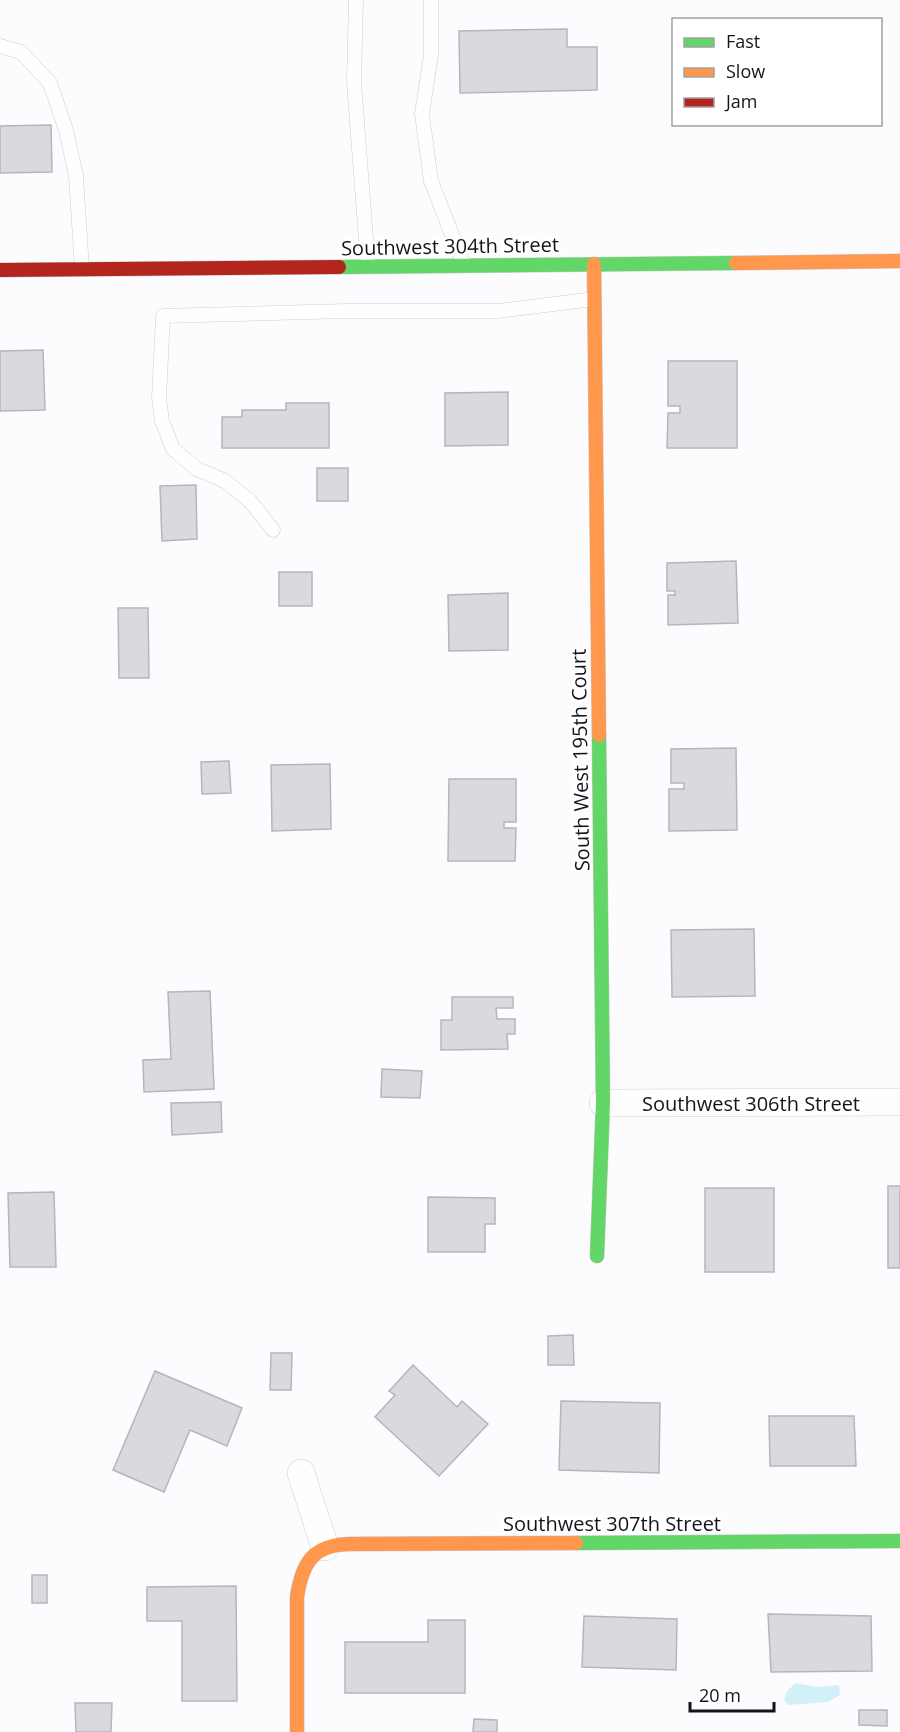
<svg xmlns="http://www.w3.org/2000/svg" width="900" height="1732" viewBox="0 0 900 1732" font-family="'Open Sans',sans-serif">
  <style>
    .water { fill: #d1f0f8 }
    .building { fill: #dbd9e0; stroke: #b6b5bb; stroke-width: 1.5 }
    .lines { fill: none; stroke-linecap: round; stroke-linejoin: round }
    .lane-casing { stroke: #ceccd3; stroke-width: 15 }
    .street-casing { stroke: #ceccd3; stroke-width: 28 }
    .fast-casing { stroke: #ceccd3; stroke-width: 15 }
    .slow-casing { stroke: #ceccd3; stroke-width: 15 }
    .jam-casing { stroke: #ceccd3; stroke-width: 15 }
    .lane { stroke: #fffeff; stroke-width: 14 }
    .street { stroke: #fffeff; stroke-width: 27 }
    .fast { stroke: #63d668; stroke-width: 14 }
    .slow { stroke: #ff974d; stroke-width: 14 }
    .jam { stroke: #b3261e; stroke-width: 14 }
    .labels { text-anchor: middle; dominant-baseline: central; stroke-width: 6; stroke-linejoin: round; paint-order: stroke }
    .street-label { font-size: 20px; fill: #15141c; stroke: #fff }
  </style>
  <rect width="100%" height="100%" fill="#fcfbfe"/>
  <path class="water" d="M796 1683 816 1687 839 1685 840 1695 828 1702 788 1705 784 1699 788 1690Z"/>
  <g class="building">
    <path d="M567 29V47H597V90L460 93 459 31Z"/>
    <path d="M51 125 52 172 0 173V126Z"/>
    <path d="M43 350 45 410 0 411V351Z"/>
    <path d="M668 361H737V448H667L668 413H680V406H668Z"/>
    <path d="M508 392V445L445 446V393Z"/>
    <path d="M286 403H329V448H222V417H242V410H286Z"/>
    <rect x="317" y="468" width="31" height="33"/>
    <path d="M196 485 197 539 162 541 160 486Z"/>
    <path d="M736 561 738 623 668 625V595H675V591H667V563Z"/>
    <rect x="279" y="572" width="33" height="34"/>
    <path d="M508 593V650L449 651 448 595Z"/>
    <path d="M118 608H148L149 678H119Z"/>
    <path d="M736 748 737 830 669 831V789H684V783H671V749Z"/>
    <path d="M229 761 231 793 202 794 201 762Z"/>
    <path d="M330 764 331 829 272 831 271 765Z"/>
    <path d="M449 779H516V822H504V828H516L515 861H448Z"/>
    <path d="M754 929 755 996 672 997 671 930Z"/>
    <path d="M210 991 214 1089 144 1092 143 1060 171 1059 168 992Z"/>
    <path d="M452 997H513V1008H496L497 1019H515V1034H507L508 1049 441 1050V1020H452Z"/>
    <path d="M382 1069 422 1071 420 1098 381 1097Z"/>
    <path d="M221 1102 222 1132 172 1135 171 1103Z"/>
    <rect x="888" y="1186" width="12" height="82"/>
    <rect x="705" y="1188" width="69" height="84"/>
    <path d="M54 1192 56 1267H10L8 1193Z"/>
    <path d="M428 1197 495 1198V1224H485V1252H428Z"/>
    <path d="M573 1335 574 1365H548V1336Z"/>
    <path d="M271 1353H292L291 1390H270Z"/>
    <path d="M413 1365 457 1407 462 1401 488 1424 439 1476 375 1417 395 1395 389 1391Z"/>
    <path d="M155 1371 242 1408 227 1446 190 1430 164 1492 113 1470Z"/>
    <path d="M561 1401 660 1403 659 1473 559 1470Z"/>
    <path d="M769 1416H854L856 1466H770Z"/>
    <rect x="32" y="1575" width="15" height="28"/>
    <path d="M236 1586 237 1701H182V1621H147V1587Z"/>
    <path d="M768 1614 871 1616 872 1671 771 1672Z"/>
    <path d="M584 1616 677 1619 676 1670 582 1667Z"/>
    <path d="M428 1620H465V1693H345V1642H428Z"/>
    <path d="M75 1703H112L111 1732H76Z"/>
    <path d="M859 1710H887V1726L859 1725Z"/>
    <path d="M474 1719 497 1720V1732H473Z"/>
  </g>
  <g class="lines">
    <defs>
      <g id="lane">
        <path d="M356 0 354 82 368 266"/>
        <path d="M431 0V55L422 114 431 181 464 265"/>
        <path d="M0 46 21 52 50 83 66 130 76 176 82 269"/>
        <path d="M273 530 250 501 225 481 197 469 173 449 162 421 159 398 163 316 347 311H498L594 299"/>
      </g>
      <g id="street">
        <path d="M603 1103 900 1102"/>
        <path d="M301 1473 325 1547"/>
      </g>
      <g id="fast">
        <path d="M339 267 736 263"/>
        <path d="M597 1256 603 1103 599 735"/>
        <path d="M576 1543 900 1541"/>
      </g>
      <g id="slow">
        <path d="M736 263 900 261"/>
        <path d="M594 264 599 735"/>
        <path d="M297 1732V1597C302 1563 313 1545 349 1544L576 1543"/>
      </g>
      <path id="jam" d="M0 270 339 267"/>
    </defs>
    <use href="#lane" class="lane-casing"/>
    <use href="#street" class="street-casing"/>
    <use href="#fast" class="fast-casing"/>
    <use href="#slow" class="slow-casing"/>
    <use href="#jam" class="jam-casing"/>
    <use href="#lane" class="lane"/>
    <use href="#street" class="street"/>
    <use href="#fast" class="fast"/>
    <use href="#slow" class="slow"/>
    <use href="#jam" class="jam"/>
  </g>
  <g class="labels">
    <g class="street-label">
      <text transform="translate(450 246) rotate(-1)">Southwest 304th Street</text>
      <text transform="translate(580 760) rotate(-91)">South West 195th Court</text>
      <text x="751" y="1103">Southwest 306th Street</text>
      <text x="612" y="1523">Southwest 307th Street</text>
    </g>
  </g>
  <rect x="672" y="18" width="210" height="108" fill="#ffffff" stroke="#a1a1a4" stroke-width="1.5"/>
  <rect x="684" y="38" width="30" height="9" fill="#63d668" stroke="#a1a1a4" stroke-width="1.5"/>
  <text x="726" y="48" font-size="18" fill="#15141c">Fast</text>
  <rect x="684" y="68" width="30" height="9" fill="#ff974d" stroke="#a1a1a4" stroke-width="1.5"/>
  <text x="726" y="78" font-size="18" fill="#15141c">Slow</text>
  <rect x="684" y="98" width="30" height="9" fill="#b3261e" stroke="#a1a1a4" stroke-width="1.5"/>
  <text x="726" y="108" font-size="18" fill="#15141c">Jam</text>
  <path d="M690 1702v9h84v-9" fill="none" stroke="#15141c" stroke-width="3"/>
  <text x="699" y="1702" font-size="18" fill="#15141c" stroke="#ffffff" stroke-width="4.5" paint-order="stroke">20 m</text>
</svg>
